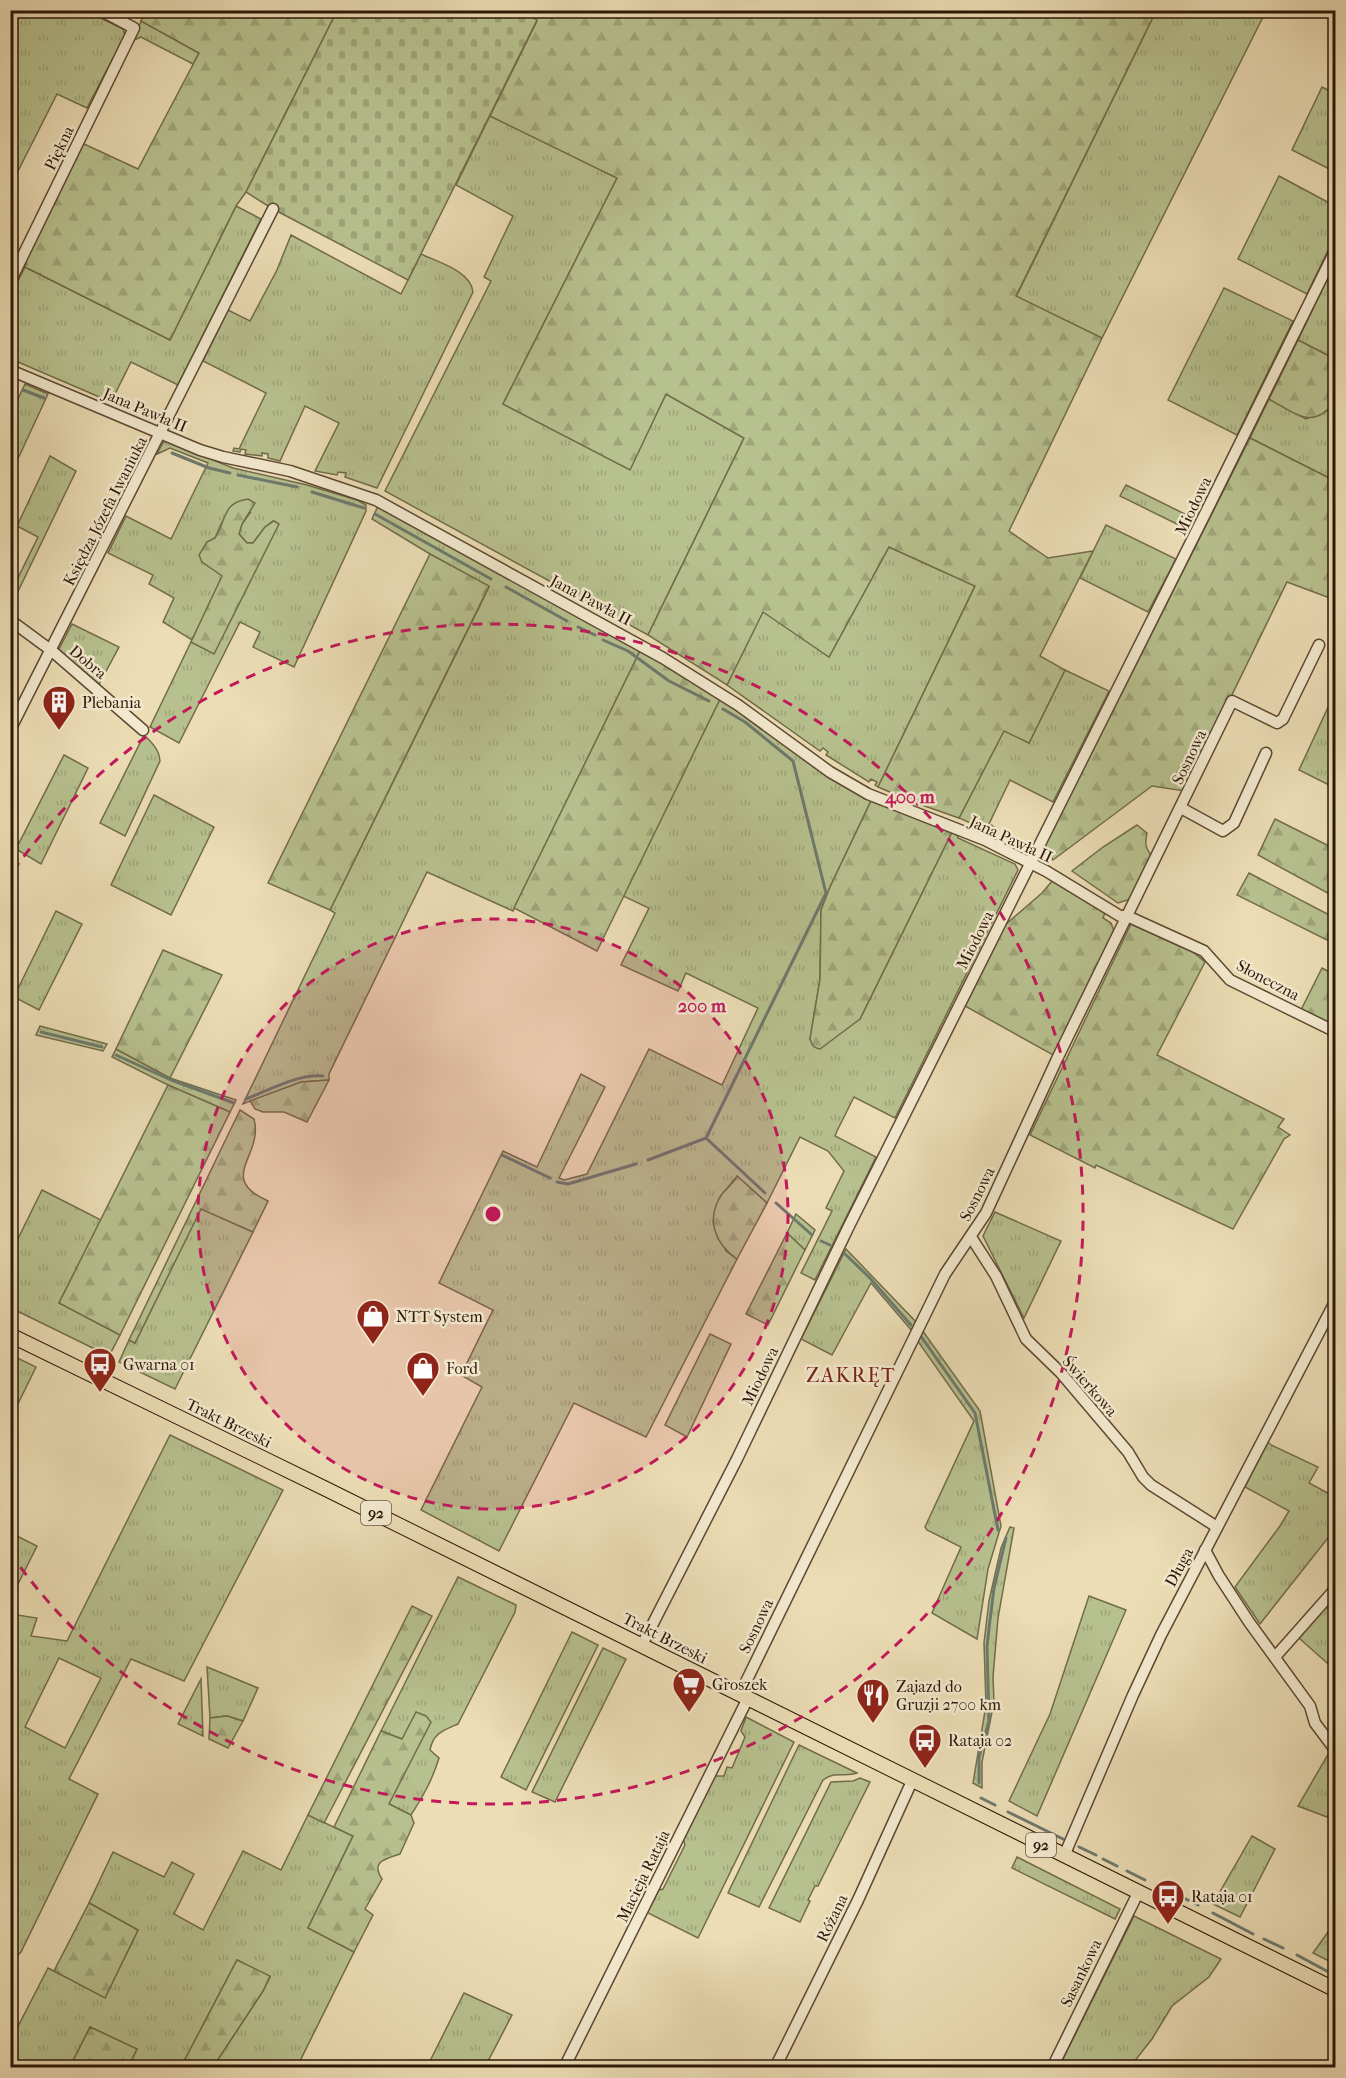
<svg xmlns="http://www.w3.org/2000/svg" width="1346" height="2078" viewBox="0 0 1346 2078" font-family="'IM FELL French Canon',serif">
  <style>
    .grass { fill: url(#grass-tufts); stroke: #726c4a; stroke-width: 1.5; fill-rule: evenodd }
    .forest { fill: url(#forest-firs); stroke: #726c4a; stroke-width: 1.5 }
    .cemetery { fill: url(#cemetery-stones); stroke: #726c4a; stroke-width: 1.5 }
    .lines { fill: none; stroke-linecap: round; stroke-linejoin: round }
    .stream { stroke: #6d796e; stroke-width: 3 }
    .minor-casing { stroke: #5c4832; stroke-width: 13 }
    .major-casing { stroke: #2c1607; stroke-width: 16 }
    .minor { stroke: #f3e9cf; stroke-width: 10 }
    .major { stroke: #ecddb5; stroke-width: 14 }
    .ring { fill: none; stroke: #c2185b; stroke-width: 3; stroke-dasharray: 10 8 }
    .labels { text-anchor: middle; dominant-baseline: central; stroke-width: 5; stroke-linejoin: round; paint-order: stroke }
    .shield { fill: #f3e9cf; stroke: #685543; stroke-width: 1.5 }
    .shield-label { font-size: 15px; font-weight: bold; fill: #2c1607 }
    .street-label { font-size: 16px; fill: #2c1607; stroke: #f3e9cf }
    .poi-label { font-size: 16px; fill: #2c1607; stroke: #f3e9cf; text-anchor: start }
    .quarter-label { font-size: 20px; letter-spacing: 1.5px; fill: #7a1f14; stroke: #f3e9cf }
    .centre { fill: #c2185b; stroke: #f3e9cf; stroke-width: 3 }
    .ring-label { font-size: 18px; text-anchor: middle; font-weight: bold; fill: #c2185b; stroke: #f3e9cf; stroke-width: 5; stroke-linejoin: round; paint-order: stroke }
  </style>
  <defs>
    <pattern id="grass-tufts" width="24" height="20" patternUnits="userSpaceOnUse" patternTransform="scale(1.5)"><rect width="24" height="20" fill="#b7c18e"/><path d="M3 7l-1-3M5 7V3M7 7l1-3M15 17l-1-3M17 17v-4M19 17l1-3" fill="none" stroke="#9ea579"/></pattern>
    <pattern id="forest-firs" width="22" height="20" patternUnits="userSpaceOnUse" patternTransform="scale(1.5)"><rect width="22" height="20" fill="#b7c18e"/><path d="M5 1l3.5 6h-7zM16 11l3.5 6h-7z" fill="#9ea579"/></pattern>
    <pattern id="cemetery-stones" width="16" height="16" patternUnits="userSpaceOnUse" patternTransform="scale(1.5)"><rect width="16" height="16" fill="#b7c18e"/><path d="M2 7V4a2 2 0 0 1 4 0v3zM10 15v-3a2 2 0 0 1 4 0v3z" fill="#9ea579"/></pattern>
  </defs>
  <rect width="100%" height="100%" fill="#ecddb5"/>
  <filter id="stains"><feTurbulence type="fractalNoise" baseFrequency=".00333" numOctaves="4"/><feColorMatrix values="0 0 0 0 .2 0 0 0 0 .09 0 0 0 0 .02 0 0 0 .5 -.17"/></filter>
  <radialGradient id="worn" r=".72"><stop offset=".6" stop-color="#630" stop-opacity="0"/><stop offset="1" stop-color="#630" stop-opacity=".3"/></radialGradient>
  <g class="grass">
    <path d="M10 11H86L123 29 125 35 87 108 57 94 11 185Z"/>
    <path d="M1156 11H1266L1102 338 1016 297Z"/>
    <path d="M141 21 199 53 193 64 141 37 134 40Z"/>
    <path d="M1322 87 1335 94V172L1292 150Z"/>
    <path d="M490 116 617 178 503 404 630 469 666 394 744 438 648 635 385 491 491 281 484 277 513 216 456 185Z"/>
    <path d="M1279 176 1335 206V236L1307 294 1238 259Z"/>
    <path d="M236 206 261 219 178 385 131 362 113 398 106 395 104 399 11 359 10 297 25 267 170 340Z"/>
    <path d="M291 235 401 294 421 254C438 262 471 271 473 292L377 488 345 477 346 473 338 472 337 475 315 471 339 423 305 406 280 461 268 458V454L262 453V456L245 454 246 450 241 449 240 452 233 451 234 448 239 449 266 393 203 361 228 310 250 321 277 270Z"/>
    <path d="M1335 263V359L1298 340Z"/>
    <path d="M1224 288 1293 321 1237 435 1168 400Z"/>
    <path d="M25 384 48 394 11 474V414Z"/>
    <path d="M1269 399 1306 419 1329 410 1335 402V481L1250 438Z"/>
    <path d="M166 441 233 468 307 485 357 500 366 505V511L294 667 253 647 260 632 240 622 179 743 150 727 191 642 214 653 278 524 273 521 265 527 253 543H247L239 534 242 524 250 513 222 522 215 538 207 542 202 562 223 575 192 640 163 622 174 598 149 584 153 575 108 553 126 516 171 539 208 463 170 448 157 454 163 443Z"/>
    <path d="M50 456 76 471 11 606V592L38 537 17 526Z"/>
    <path d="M1126 485 1189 516 1192 527 1186 538 1183 527 1120 496Z"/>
    <path d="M378 506 641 649 513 911 427 872 329 1074V1080L301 1082 243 1104 335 913 330 910 489 587 430 554 372 519Z"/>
    <path d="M1106 525 1176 559 1148 612 1080 578Z"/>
    <path d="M889 547 975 586 878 787 875 785 877 782 871 779 869 782 826 755 828 752 823 748 820 751 727 685 763 611 829 657Z"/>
    <path d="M72 624 119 647 98 686 61 655 59 649Z"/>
    <path d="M1065 670 1109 691 1053 802 1010 780 989 824 996 828 993 833 959 818 1004 730 1029 743Z"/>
    <path d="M720 699 828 775 871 801 830 887 821 910 820 979 810 1039 860 1019 952 832 957 834 958 838 1015 864 1018 870 895 1118 854 1097 837 1131 835 1136 876 1157 815 1280 801 1273 832 1211 826 1208 844 1171 828 1151 800 1137 767 1203 737 1176 720 1197 713 1222 726 1251 737 1259 646 1437 574 1403 499 1551 421 1510 482 1387 461 1375 493 1310 439 1283 503 1151 537 1167 581 1074 605 1087 559 1178 564 1180 587 1174 649 1049 722 1085 758 1008 686 973 678 991 621 965 649 908 623 896Z"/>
    <path d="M1330 703 1335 706V788L1299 770Z"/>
    <path d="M144 735C152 743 159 749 160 761L125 836 100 823Z"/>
    <path d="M64 755 88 768 41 864 16 849Z"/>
    <path d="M154 795 214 827 171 915 111 885Z"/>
    <path d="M56 911 82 924 39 1010 14 997Z"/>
    <path d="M40 1026 107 1044 103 1051 36 1035Z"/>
    <path d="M116 1049 170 1078 236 1100 230 1112 168 1085 112 1057Z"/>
    <path d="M42 1190 101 1220 59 1303 120 1335 109 1356 11 1308 10 1255Z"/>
    <path d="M201 1208 253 1232 175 1389 119 1362 129 1340 135 1343Z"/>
    <path d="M995 1212 1061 1241 1024 1318 983 1236Z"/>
    <path d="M796 1214 815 1230 805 1250 787 1233Z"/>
    <path d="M846 1249 917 1323 913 1332 871 1283 832 1355 801 1339Z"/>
    <path d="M922 1330 980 1411 1001 1526 988 1569 977 1639 932 1613 961 1547 927 1530 925 1527 974 1421 917 1340Z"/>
    <path d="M710 1334 731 1344 687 1437 665 1425Z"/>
    <path d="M11 1355 36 1367 11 1418Z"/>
    <path d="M170 1435 283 1490 184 1681 131 1659 69 1779 98 1794 21 1952 11 1962V1614L37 1618 31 1636 67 1641ZM59 1658 101 1678 65 1748 25 1727Z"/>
    <path d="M1268 1442 1271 1445 1318 1467 1309 1483 1335 1497V1529L1260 1624 1235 1587 1280 1526 1289 1511 1245 1487Z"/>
    <path d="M1010 1527 1014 1528 998 1618 993 1677 994 1702 982 1762V1788L973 1783 986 1705 984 1643 989 1601 1001 1548Z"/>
    <path d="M11 1533 37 1546 11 1598Z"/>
    <path d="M458 1577 516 1605 515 1612 458 1724C444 1730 433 1733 430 1750L439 1758C432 1781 423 1796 411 1815L389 1804 402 1739 381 1731Z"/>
    <path d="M1089 1596 1126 1610 1037 1816 1009 1801 1050 1714Z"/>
    <path d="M1326 1607 1335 1615V1653L1327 1663 1299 1638Z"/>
    <path d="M572 1632 598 1645 526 1790 501 1777Z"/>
    <path d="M603 1648 626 1659 555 1802 532 1792Z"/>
    <path d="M207 1667 258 1688 243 1721 227 1716 210 1718Z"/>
    <path d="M201 1679 203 1736 178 1724Z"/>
    <path d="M746 1717 794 1742 698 1938 646 1912 656 1891 663 1889 685 1845 683 1838 714 1776H724L727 1767 732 1768 745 1737 741 1731Z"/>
    <path d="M799 1745 857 1773C844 1778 837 1770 823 1780L759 1907 728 1893Z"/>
    <path d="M1330 1751 1335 1759V1803L1327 1817 1298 1806Z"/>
    <path d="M860 1778 870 1782 818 1886H815L808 1900 810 1901 800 1922 769 1908 831 1782 853 1781Z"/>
    <path d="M308 1815 353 1836 308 1928 354 1952 297 2067H213L263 1991 270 1977 237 1960 181 2067H128L137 2049 90 2027 70 2067H11L10 2042 48 1968 105 1997 138 1930 89 1903 113 1852 164 1877 172 1862 194 1874 174 1914 203 1930 243 1851 281 1870Z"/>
    <path d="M1252 1836 1275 1849 1240 1917 1213 1904Z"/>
    <path d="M1017 1857 1120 1909 1115 1919 1012 1868Z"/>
    <path d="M1134 1916 1221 1959 1209 1977 1172 2006 1152 2039 1130 2067H1059Z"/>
    <path d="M1335 1922V1956L1331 1962 1313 1953Z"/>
    <path d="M464 1993 512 2015 485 2067H427Z"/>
  </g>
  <g class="forest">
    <path d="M146 11H337L246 192 236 206 170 340 25 267 30 248 82 143 138 169 199 53 141 21Z"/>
    <path d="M521 11H1156L1016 296 1102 338 1009 531 1048 558 1093 551 1040 656 1065 670 1029 743 1004 731 959 818 916 803 917 799 911 797 909 800 878 787 975 586 889 547 829 657 763 612 727 685 648 635 744 438 666 394 630 470 503 404 617 178 490 116 537 21Z"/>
    <path d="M1298 340 1335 359V402C1312 431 1295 413 1269 399Z"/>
    <path d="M1250 438 1335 481V600L1287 582 1185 791 1152 786 1053 860 1045 845Z"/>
    <path d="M248 499 255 503 242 524 239 534 247 543H253L265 527 274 521 279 524 214 654 191 642 222 576 202 562 199 555 207 542 215 538C227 519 222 503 248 499Z"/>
    <path d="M430 554 489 586 330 910 268 883Z"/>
    <path d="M641 649 720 699 597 951 514 908Z"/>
    <path d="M871 801 952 832 860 1019 820 1049C814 1048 812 1046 810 1039L820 979 821 910 830 887Z"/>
    <path d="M1275 819 1335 849V897L1258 855Z"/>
    <path d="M1137 825 1147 833C1145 843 1145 847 1151 855L1131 899 1118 903 1072 871 1103 847Z"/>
    <path d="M1249 873 1335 918V944L1237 895Z"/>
    <path d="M1053 880 1105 913 1103 918 1111 923 1114 931 1055 1056 965 1006 1005 925 1042 893Z"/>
    <path d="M1131 924 1193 952 1205 962 1157 1055 1284 1119 1278 1127 1290 1135 1284 1139 1233 1229 1096 1165 1095 1168 1030 1135Z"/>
    <path d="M163 950 222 975 170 1078 116 1049Z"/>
    <path d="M1322 968 1335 975V1027L1301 1010Z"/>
    <path d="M329 1080 307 1122 284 1112H263L255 1109 250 1101 301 1082Z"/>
    <path d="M168 1085 230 1112 120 1335 59 1303Z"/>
    <path d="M240 1110 254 1119C264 1156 216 1178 268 1201L253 1232 201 1209 135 1343 129 1340Z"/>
    <path d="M737 1176 767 1203 737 1259C715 1244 705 1219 722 1194 727 1188 734 1183 737 1176Z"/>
    <path d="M787 1233 805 1250 768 1325 746 1314Z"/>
    <path d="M412 1606 432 1616 324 1823 308 1815Z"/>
    <path d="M416 1712 426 1716 431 1722 389 1804 411 1815 414 1823 400 1854C386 1859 370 1861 382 1879L365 1909 373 1915 354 1952 308 1928 353 1836 334 1827 381 1731 402 1739Z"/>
    <path d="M227 1716 243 1721 228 1748 209 1739 210 1718Z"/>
    <path d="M89 1903 138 1930 105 1998 54 1971Z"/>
    <path d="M237 1960 270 1976 263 1991 213 2067H181Z"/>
    <path d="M90 2027 137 2049 128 2067H70Z"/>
  </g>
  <path class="cemetery" d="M337 11H521L537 20 408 280 273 209 246 192Z"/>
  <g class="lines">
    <g class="stream">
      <path d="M23 390 44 398"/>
      <path d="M144 441 149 443"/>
      <path d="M172 453 209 468 230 473"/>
      <path d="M238 475 297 487"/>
      <path d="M312 492 364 508"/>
      <path d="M375 514 491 579"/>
      <path d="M506 587 567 621"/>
      <path d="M578 627 595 635"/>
      <path d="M603 640 628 651 669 681 709 701"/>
      <path d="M723 709 745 722 793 761 826 893 706 1138 765 1193"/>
      <path d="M41 1032 102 1047"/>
      <path d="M116 1055 171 1080 234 1103"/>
      <path d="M246 1099C270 1090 297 1074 323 1076"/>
      <path d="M502 1155 550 1178"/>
      <path d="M648 1160 706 1138"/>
      <path d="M557 1182 568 1184 636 1164"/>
      <path d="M776 1203 812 1235"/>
      <path d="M821 1241 830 1245"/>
      <path d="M845 1254 869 1277 911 1325"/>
      <path d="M920 1335 975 1413 998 1530"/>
      <path d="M979 1783V1757L989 1721 987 1647 989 1628 994 1588 1006 1538"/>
      <path d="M981 1798 995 1805"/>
      <path d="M1008 1812 1063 1839"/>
      <path d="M1079 1847 1096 1855"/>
      <path d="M1103 1859 1117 1866"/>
      <path d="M1127 1871 1145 1880"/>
      <path d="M1157 1885 1198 1905"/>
      <path d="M1213 1913 1253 1934"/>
      <path d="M1264 1939 1283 1948"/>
      <path d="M1297 1955 1336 1976"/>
    </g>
    <defs>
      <g id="minor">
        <path d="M10 282 134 28 100 10"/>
        <path d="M10 370 200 450 223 457 290 471 376 500 663 658 738 705 830 772 868 794 985 840 1046 871 1120 916H1127L1204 951 1230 980 1336 1032"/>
        <path d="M10 620 52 651 143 730"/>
        <path d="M10 730 273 209"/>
        <path d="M1181 808 1223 831 1234 823 1266 753"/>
        <path d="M971 1237 996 1276 1026 1339 1061 1373 1128 1452 1143 1477 1151 1485 1217 1527"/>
        <path d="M1205 1550 1219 1576 1249 1622 1310 1706 1315 1723 1336 1751"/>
        <path d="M642 1645 737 1459 848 1228 1206 512 1336 249"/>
        <path d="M1275 1657 1336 1588"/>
        <path d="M740 1694 945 1274 986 1213 1057 1059 1232 701 1277 723 1283 719 1319 645"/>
        <path d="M1064 1856 1133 1695 1161 1635 1336 1300"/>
        <path d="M564 2068 748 1698"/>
        <path d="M775 2068 858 1900 912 1781"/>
        <path d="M1052 2068 1138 1893"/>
      </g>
      <path id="major" d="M10 1335 326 1489 1336 1990"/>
    </defs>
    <use href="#minor" class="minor-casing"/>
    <use href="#major" class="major-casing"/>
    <use href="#minor" class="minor"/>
    <use href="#major" class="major"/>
  </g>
  <circle cx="493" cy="1214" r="295" fill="#c2185b" fill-opacity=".12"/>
  <g class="ring">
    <circle cx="493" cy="1214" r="295"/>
    <path d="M13 871A590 590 0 1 1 13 1557"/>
  </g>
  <defs>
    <symbol id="building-pin" viewBox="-11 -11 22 30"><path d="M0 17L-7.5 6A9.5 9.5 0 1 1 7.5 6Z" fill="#8f2418" stroke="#f3e9cf"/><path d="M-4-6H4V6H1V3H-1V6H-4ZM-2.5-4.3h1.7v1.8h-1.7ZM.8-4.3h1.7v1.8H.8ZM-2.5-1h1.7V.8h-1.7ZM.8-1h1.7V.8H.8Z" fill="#fff"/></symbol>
    <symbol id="shop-pin" viewBox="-11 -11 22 30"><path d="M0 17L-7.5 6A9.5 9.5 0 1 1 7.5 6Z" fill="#8f2418" stroke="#f3e9cf"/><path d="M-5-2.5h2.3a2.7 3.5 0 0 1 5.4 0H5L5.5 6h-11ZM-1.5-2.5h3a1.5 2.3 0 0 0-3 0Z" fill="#fff"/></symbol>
    <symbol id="bus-pin" viewBox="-11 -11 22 30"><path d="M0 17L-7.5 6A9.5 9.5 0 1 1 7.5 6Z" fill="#8f2418" stroke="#f3e9cf"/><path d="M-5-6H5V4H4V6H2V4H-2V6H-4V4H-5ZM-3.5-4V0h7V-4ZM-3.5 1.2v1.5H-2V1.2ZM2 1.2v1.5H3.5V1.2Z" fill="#fff"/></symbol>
    <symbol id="supermarket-pin" viewBox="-11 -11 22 30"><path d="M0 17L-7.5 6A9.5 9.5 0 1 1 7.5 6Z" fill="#8f2418" stroke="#f3e9cf"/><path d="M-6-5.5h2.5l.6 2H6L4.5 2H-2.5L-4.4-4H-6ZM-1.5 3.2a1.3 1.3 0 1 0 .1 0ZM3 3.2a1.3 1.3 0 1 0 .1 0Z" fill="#fff"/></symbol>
    <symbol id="restaurant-pin" viewBox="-11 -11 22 30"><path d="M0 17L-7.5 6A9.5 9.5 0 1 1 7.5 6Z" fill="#8f2418" stroke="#f3e9cf"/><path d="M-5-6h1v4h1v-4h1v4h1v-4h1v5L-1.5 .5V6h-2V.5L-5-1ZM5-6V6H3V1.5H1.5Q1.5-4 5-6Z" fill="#fff"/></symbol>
  </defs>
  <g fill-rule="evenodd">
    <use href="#building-pin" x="40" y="683" width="38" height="52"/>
    <use href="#shop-pin" x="354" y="1297" width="38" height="52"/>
    <use href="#bus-pin" x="81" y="1345" width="38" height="52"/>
    <use href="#shop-pin" x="404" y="1349" width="38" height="52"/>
    <use href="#supermarket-pin" x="670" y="1665" width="38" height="52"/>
    <use href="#restaurant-pin" x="854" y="1676" width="38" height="52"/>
    <use href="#bus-pin" x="906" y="1721" width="38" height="52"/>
    <use href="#bus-pin" x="1149" y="1877" width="38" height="52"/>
  </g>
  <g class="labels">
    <g class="shield">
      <rect x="361" y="1501" width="30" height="24" rx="4.5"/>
      <rect x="1026" y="1833" width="30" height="24" rx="4.5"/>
    </g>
    <g class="shield-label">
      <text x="376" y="1513">92</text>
      <text x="1041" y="1845">92</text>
    </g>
    <g class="street-label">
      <text transform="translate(59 148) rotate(-64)">Piękna</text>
      <text transform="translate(145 410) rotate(23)">Jana Pawła II</text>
      <text transform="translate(1193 506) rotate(-64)">Miodowa</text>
      <text transform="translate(105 511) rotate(-63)">Księdza Józefa Iwaniuka</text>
      <text transform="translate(591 600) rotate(28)">Jana Pawła II</text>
      <text transform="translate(88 662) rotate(40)">Dobra</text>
      <text transform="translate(1189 757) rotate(-64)">Sosnowa</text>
      <text transform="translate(1011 839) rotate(25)">Jana Pawła II</text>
      <text transform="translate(975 940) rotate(-63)">Miodowa</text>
      <text transform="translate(1268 980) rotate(28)">Słoneczna</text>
      <text transform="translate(977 1194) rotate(-63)">Sosnowa</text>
      <text transform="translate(760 1376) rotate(-64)">Miodowa</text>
      <text transform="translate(1090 1386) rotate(49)">Świerkowa</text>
      <text transform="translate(229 1423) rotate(26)">Trakt Brzeski</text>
      <text transform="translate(1179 1567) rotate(-62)">Długa</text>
      <text transform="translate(756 1626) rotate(-64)">Sosnowa</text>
      <text transform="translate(665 1638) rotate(27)">Trakt Brzeski</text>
      <text transform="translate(643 1876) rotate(-64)">Macieja Rataja</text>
      <text transform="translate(832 1918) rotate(-64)">Różana</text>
      <text transform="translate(1081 1973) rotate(-64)">Sasankowa</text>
    </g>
    <g class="poi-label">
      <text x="82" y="702">Plebania</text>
      <text x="396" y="1316">NTT System</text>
      <text x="123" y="1364">Gwarna 01</text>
      <text x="446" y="1368">Ford</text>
      <text x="712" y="1684">Groszek</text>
      <text x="896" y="1686">Zajazd do<tspan x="896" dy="18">Gruzji 2700 km</tspan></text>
      <text x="948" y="1740">Rataja 02</text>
      <text x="1191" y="1896">Rataja 01</text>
    </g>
    <g class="quarter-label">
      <text x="851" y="1375">ZAKRĘT</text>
    </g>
  </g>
  <circle cx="493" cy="1214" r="9" class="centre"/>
  <g class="ring-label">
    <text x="910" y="803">400 m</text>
    <text x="702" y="1012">200 m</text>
  </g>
  <rect width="1346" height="2078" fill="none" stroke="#ecddb5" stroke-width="36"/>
  <rect x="12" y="12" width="1322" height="2054" fill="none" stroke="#2c1607" stroke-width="3"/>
  <rect x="18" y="18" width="1310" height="2042" fill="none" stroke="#2c1607" stroke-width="1.5"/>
  <rect width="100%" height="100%" filter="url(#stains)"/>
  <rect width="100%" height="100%" fill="url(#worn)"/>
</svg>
